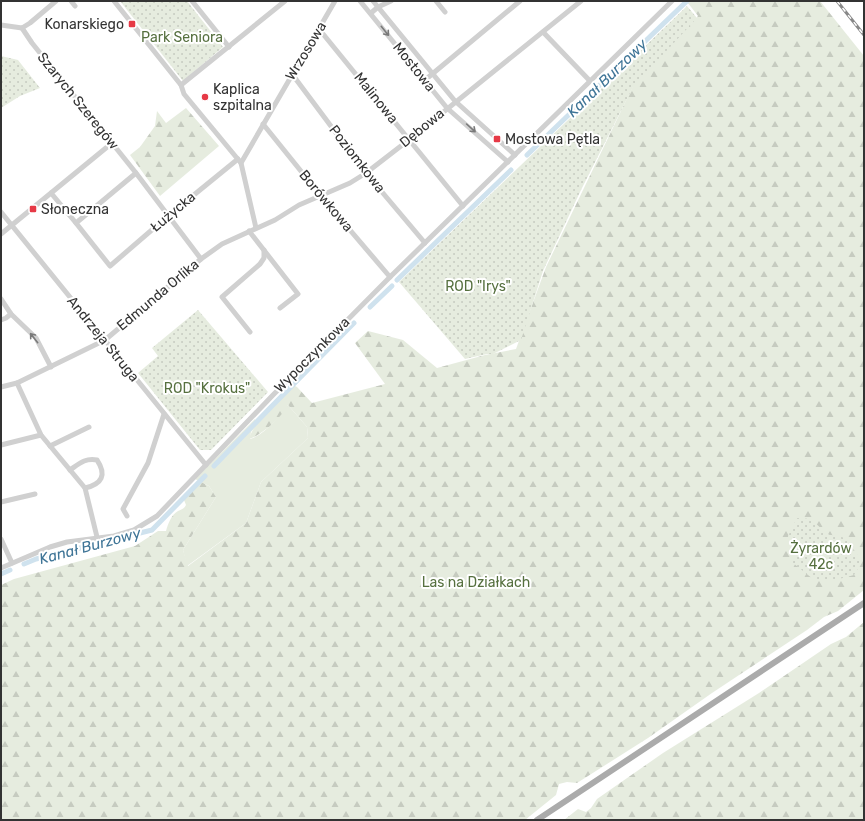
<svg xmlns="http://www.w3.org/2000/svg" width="865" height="821" viewBox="0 0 865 821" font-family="Rubik,sans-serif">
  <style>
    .grass { fill: #e6ecdf }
    .forest { fill: url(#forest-firs) }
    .park { fill: url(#park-dots) }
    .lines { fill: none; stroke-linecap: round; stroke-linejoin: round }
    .canal { stroke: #cfe2ee; stroke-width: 5 }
    .minor { stroke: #d0d0d0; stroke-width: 5 }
    .major { stroke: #ababab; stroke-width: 6 }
    .rail-casing { stroke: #888; stroke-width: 3 }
    .rail { stroke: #fff; stroke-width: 1.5; stroke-dasharray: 4.5; stroke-linecap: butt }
    .oneway { stroke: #7a7a7a }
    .poi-dot { fill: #e63946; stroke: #fff; stroke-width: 1.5 }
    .labels { text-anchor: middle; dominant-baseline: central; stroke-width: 4; stroke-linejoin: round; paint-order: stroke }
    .poi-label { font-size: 14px; fill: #333; stroke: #fff; text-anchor: start }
    .park-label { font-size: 14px; fill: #56703f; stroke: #fff }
    .street-label { font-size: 14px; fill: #333; stroke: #fff }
    .water-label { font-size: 15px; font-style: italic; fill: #3f7597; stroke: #fff }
  </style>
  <defs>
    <pattern id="forest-firs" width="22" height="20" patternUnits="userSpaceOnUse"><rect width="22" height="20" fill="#e6ecdf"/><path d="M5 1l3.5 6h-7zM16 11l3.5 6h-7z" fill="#c6cbc0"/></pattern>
    <pattern id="park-dots" width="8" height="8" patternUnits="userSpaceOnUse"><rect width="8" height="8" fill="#e6ecdf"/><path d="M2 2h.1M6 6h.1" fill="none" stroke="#c6cbc0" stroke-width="1.8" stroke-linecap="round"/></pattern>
  </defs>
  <rect width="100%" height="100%" fill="#fff"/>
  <path class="grass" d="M288 405 307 427 308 438 261 482 246 523 187 566 183 550 216 497 209 486 195 479 255 419 256 426 251 432 250 439C266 434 278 417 288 405Z"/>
  <g class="forest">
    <path d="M690 1H820L864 56V590L838 611 824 617 807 630 712 693 648 738 577 783 567 782 559 784 556 795 525 820H1V585L14 579 135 546 158 531H166C168 524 171 515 178 511 182 509 184 509 186 505L184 500 201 482 209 486 216 497 183 550 188 566 246 523 261 482 308 438 307 427 288 405C282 417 262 435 249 439 251 431 256 426 259 419L291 384 297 387 312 403 385 384 355 343 368 331 403 340 437 368 485 355 516 349 546 267 633 86 698 16 688 3Z"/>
    <path d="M186 108 219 146 160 196 130 155 140 147 155 126 157 111 166 123Z"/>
    <path d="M864 622V820H564L578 809 586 812 591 808 597 799 663 753 759 693 831 644 846 637Z"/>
  </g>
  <g class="park">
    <path d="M120 1H187L223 47 183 81Z"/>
    <path d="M687 6 697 18 633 87 581 190 543 271 521 340 493 354H487L465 359 399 282Z"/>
    <path d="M1 56 18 60 40 88 20 96 1 108Z"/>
    <path d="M198 310 268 392 211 450H200L138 373 158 356 152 348Z"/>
    <path d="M797 518 811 519 827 534 846 538 862 562 854 575 839 579H813L793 563 788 536Z"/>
  </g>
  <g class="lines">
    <g class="canal">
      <path d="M527 155 687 1"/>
      <path d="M397 280 511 170"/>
      <path d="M370 307 392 286"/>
      <path d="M214 466 270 408 354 323"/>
      <path d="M24 564 36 559 152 530 205 476"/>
      <path d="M1 574 10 570"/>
    </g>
    <g class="minor">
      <path d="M71 1 75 6"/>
      <path d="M114 1 181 85 184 94 241 163 256 228"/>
      <path d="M192 1 229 47"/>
      <path d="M360 1 447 108 508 162"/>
      <path d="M373 1 455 101 515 155"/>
      <path d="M436 1 445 12"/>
      <path d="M371 13 378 7 391 1"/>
      <path d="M1 25 22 28 30 23 56 1"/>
      <path d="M22 28 32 43 136 173 201 259"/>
      <path d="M319 29 463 206"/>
      <path d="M543 32 590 81"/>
      <path d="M292 74 366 173 425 243"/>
      <path d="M425 80 520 1"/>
      <path d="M181 85 285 1"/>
      <path d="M263 124 321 196 390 277"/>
      <path d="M241 163 335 1"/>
      <path d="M51 193 76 223 136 173"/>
      <path d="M1 212 206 465"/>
      <path d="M76 223 110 266 168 216 238 159"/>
      <path d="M249 231 298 294 280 308"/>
      <path d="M1 234 112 143"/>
      <path d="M1 299 11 314 36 338 51 367"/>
      <path d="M1 320 6 318 11 314"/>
      <path d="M250 332 222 297 260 264 264 258V250"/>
      <path d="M17 383 41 435 85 488 97 537"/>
      <path d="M1 387 17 383 105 340 201 259 222 244 275 220 299 205 350 183 366 173 410 139 581 1"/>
      <path d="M1 445 41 435"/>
      <path d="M50 446 89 427"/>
      <path d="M70 470C80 463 85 458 97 460 107 475 102 484 85 488"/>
      <path d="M1 502 35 494"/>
      <path d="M127 516 123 509 148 463 164 414"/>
      <path d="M1 539 12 563"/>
      <path d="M1 568 50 547 67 542 114 536 134 530 157 516 273 395 390 277 672 1"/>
    </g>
    <path class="major" d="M537 820 864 603"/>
    <defs>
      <path id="rail" d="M837 1 864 35"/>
    </defs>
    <use href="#rail" class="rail-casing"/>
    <use href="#rail" class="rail"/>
  </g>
  <defs><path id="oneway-shaft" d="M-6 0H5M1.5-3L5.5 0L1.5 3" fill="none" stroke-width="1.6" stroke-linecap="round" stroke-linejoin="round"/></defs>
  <g class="oneway">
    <use href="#oneway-shaft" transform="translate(385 31) rotate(51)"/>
    <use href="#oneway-shaft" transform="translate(471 128) rotate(42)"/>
    <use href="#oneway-shaft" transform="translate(34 338) rotate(-128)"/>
  </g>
  <g class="poi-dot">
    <rect x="128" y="20" width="8" height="8" rx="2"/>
    <circle cx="205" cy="97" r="4"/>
    <rect x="493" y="135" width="8" height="8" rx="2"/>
    <rect x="29" y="205" width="8" height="8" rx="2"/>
  </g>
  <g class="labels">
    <g class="poi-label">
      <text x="124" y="24" text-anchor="end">Konarskiego</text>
      <text x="213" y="89">Kaplica<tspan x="213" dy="16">szpitalna</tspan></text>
      <text x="505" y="139">Mostowa Pętla</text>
      <text x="41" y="209">Słoneczna</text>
    </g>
    <g class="park-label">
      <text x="182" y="37">Park Seniora</text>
      <text x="478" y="286">ROD "Irys"</text>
      <text x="207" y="388">ROD "Krokus"</text>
      <text x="821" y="548">Żyrardów<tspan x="821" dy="16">42c</tspan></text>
      <text x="476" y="582">Las na Działkach</text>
    </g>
    <g class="street-label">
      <text transform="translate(306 51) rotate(-59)">Wrzosowa</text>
      <text transform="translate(414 67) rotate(51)">Mostowa</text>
      <text transform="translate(376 98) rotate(51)">Malinowa</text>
      <text transform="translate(78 101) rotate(51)">Szarych Szeregów</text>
      <text transform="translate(422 128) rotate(-39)">Dębowa</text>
      <text transform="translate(357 159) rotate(52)">Poziomkowa</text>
      <text transform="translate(326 201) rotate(50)">Borówkowa</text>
      <text transform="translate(173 212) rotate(-40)">Łużycka</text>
      <text transform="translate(158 295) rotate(-40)">Edmunda Orlika</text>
      <text transform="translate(103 339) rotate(51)">Andrzeja Struga</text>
      <text transform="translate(312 355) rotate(-45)">Wypoczynkowa</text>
    </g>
    <g class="water-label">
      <text transform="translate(607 78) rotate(-44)">Kanał Burzowy</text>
      <text transform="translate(90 546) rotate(-15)">Kanał Burzowy</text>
    </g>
  </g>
  <rect width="865" height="821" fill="none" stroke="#333333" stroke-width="4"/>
</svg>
